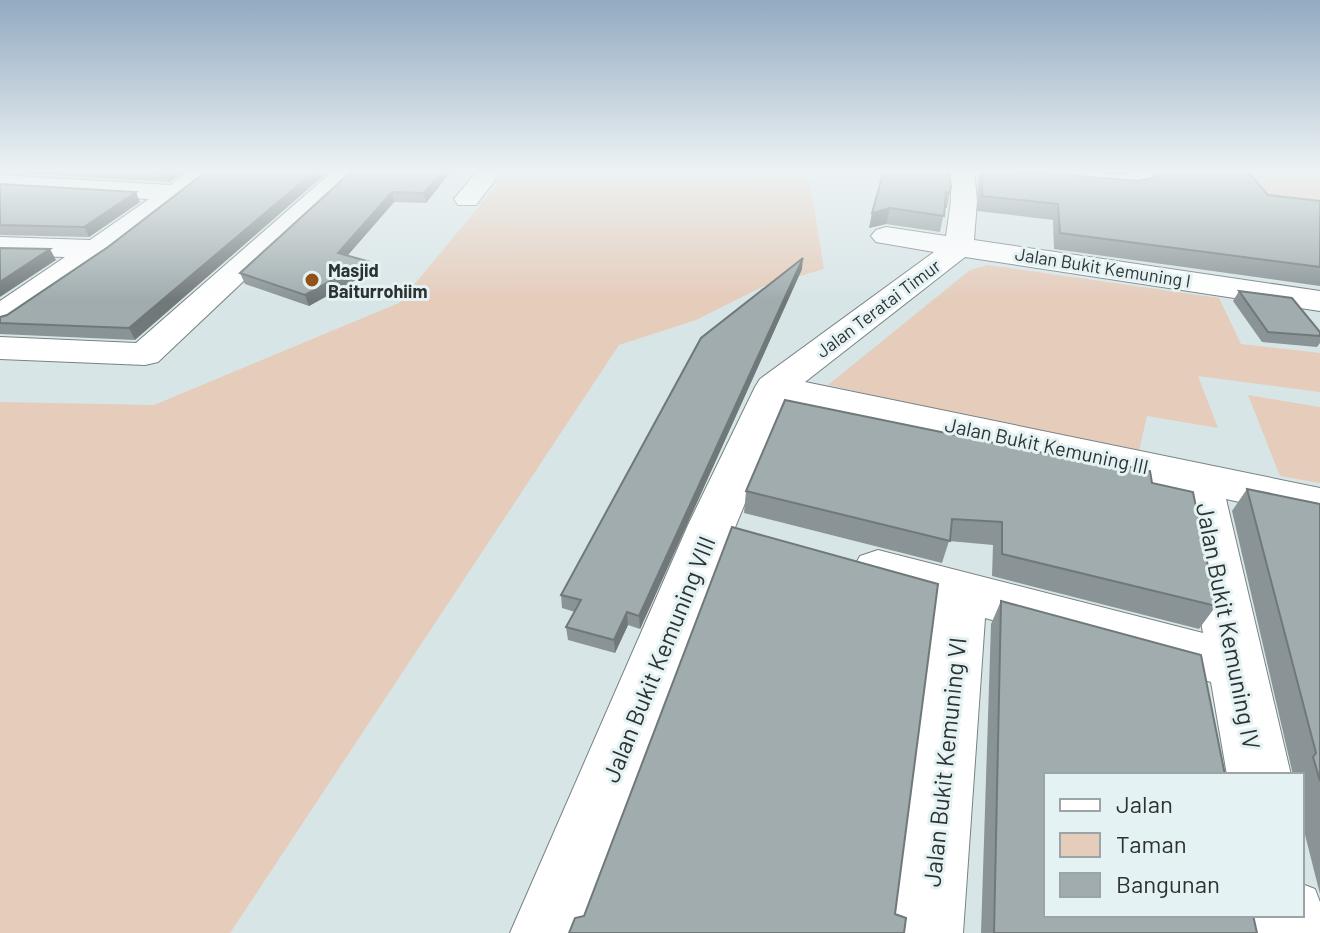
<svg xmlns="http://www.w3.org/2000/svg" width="1320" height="933" viewBox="0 0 1320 933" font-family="Barlow,sans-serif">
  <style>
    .green { fill: #e5ccbb }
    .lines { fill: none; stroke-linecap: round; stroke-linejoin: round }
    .minor-casing { stroke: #778284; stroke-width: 2 }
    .minor { fill: #fff; fill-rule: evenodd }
    .wall { fill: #8a9496 }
    .shaded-wall { fill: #70787a }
    .building { fill: #a0acae; stroke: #70787a; stroke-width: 2 }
    .poi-dot { fill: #92521c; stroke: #e5f2f4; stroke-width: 3 }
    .labels { text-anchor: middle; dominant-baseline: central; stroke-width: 6; stroke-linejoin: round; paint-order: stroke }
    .far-street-label { font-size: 18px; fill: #2c3131; stroke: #e5f2f4 }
    .far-poi-label { font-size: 18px; font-weight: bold; fill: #2c3131; stroke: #e5f2f4; text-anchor: start }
    .street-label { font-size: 20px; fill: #2c3131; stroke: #e5f2f4 }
    .near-street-label { font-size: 24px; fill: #2c3131; stroke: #e5f2f4 }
  </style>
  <rect width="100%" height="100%" fill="#d8e5e7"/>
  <g class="green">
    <path d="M509 170H808L824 269 762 287 696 320 619 345 230 933H0V402L154 405 399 303Z"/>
    <path d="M1251 170H1320V209L1279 206Z"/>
    <path d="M988 265 1219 298 1241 344 1320 353V392L1198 376 1218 428 1147 416 1138 455 828 385 970 270Z"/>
    <path d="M1248 395 1320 407V483L1280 476Z"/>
  </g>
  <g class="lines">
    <defs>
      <g id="minor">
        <path d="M192 170H220L111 255 12 324 0 327V301L65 257 0 255V237L90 240 149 199 0 191V175L170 185Z"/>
        <path d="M334 170H361L158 362 145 365 0 359V337L136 343Z"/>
        <path d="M478 170H503L476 205H458L454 199Z"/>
        <path d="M950 170H974L977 201 974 240 1320 291V311L965 257 805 382 1320 488V520L1226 499 1291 775H1227L1211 682 985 618 963 933H889L933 604 860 582 853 569 860 556 878 550 1203 633 1178 489 787 402 736 525 584 933H510L688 525 755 387 760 379 934 252 876 242 871 236 876 230 886 227 946 236 951 201Z"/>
        <path d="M1127 170H1151L1156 184C1148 196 1086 193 1078 181L1091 173 1128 175Z"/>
        <path d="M1302 884 1315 889 1320 902V933H1256L1253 915H1302Z"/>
      </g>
    </defs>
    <use href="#minor" class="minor-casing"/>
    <use href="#minor" class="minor"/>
  </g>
  <g class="wall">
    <path d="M0 170H188L169 182 0 172Z"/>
    <path d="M353 170H452L426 203 394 202 348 255 370 272 309 306 245 284 240 273Z"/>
    <path d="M884 170 950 193 947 208H945L940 232 886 224 869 228Z"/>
    <path d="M981 170 1138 181 1156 177 1152 170H1247L1268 195 1320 201V286L1054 249 1053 220 977 211 978 182Z"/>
    <path d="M1078 170H1126L1125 174Z"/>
    <path d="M0 184 140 202 89 237 0 235Z"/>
    <path d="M108 247 135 340 0 334V317L7 315Z"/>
    <path d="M802 269 640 629 628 625 615 653 568 640 566 627 575 612 562 608 561 595Z"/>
    <path d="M1239 291 1320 332V343L1317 347 1262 342 1233 301Z"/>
    <path d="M1112 463 1152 483 1216 606 1199 629 992 576 993 545 949 541 942 563 744 513 746 491 1110 467Z"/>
    <path d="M1247 489 1320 504V894L1302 823V775H1293L1232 511Z"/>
    <path d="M1001 601 1257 933H981L991 624Z"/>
  </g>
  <g class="shaded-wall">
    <path d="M169 170H188L169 182 165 172Z"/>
    <path d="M316 170H330L135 340 129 328Z"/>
    <path d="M443 170H452L426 203 424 193Z"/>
    <path d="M136 192 140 202 89 237 84 227Z"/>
    <path d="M392 192 394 202 341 263 338 253Z"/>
    <path d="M890 208 886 224 869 228 872 213Z"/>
    <path d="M50 249 56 260 0 297V282Z"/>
    <path d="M803 258 802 269 640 629 639 616Z"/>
    <path d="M367 261 370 272 309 306 305 295Z"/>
    <path d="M627 612 628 625 615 653 614 640Z"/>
  </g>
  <g class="building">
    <path d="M119 170H169L165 172Z"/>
    <path d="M208 170H316L129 328 0 323V317L7 315 108 247Z"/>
    <path d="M353 170H443L424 193 392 192 338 253 367 261 305 295 240 273Z"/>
    <path d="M884 170H948L951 186 950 193 946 192 944 216 890 208 872 213Z"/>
    <path d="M982 170H1007L1138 181 1160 176 1165 170H1247L1268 195 1320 201V267L1060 233 1058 204 982 196Z"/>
    <path d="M0 184 136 192 84 227 0 225Z"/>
    <path d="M0 248 50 249 0 282Z"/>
    <path d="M803 258 639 616 627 612 614 640 566 627 581 600 561 595 701 338Z"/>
    <path d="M1239 291 1292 298 1320 332V336L1268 332Z"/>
    <path d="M785 400 1112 467V463L1150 471 1152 483 1193 492 1216 606 1002 554V522L952 519 950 541 746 491Z"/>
    <path d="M1247 489 1320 504V781L1313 757 1316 753Z"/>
    <path d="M732 527 938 584 895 914 906 918 904 933H569L575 918 584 916Z"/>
    <path d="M1001 601 1201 655 1225 775H1046V915H1253L1257 933H994Z"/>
  </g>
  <linearGradient id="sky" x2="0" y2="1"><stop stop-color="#93aac1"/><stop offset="0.57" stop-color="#edf3f4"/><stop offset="1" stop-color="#edf3f4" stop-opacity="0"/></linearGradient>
  <rect width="1320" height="300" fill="url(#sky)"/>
  <circle class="poi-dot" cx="312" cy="280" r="8"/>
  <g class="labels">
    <g class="far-street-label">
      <text transform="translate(1103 267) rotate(9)">Jalan Bukit Kemuning I</text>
      <text transform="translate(878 308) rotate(-37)">Jalan Teratai Timur</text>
    </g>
    <g class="far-poi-label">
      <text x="328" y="270">Masjid<tspan x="328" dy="21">Baiturrohiim</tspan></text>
    </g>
    <g class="street-label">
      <text transform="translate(1047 445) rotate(12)">Jalan Bukit Kemuning III</text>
    </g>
    <g class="near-street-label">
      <text transform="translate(1229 626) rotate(79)">Jalan Bukit Kemuning IV</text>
      <text transform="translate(658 659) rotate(-68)">Jalan Bukit Kemuning VIII</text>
      <text transform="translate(944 762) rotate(-84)">Jalan Bukit Kemuning VI</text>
    </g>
  </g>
  <rect x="1044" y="773" width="260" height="144" fill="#e5f2f4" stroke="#9ba5a6" stroke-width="2"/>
  <rect x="1060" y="799" width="40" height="12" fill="#ffffff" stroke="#9ba5a6" stroke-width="2"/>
  <text x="1116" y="813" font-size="24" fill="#2c3131">Jalan</text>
  <rect x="1060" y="833" width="40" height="24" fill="#e5ccbb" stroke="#9ba5a6" stroke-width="2"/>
  <text x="1116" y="853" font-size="24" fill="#2c3131">Taman</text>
  <rect x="1060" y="873" width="40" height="24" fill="#a0acae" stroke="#9ba5a6" stroke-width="2"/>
  <text x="1116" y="893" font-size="24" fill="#2c3131">Bangunan</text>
</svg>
